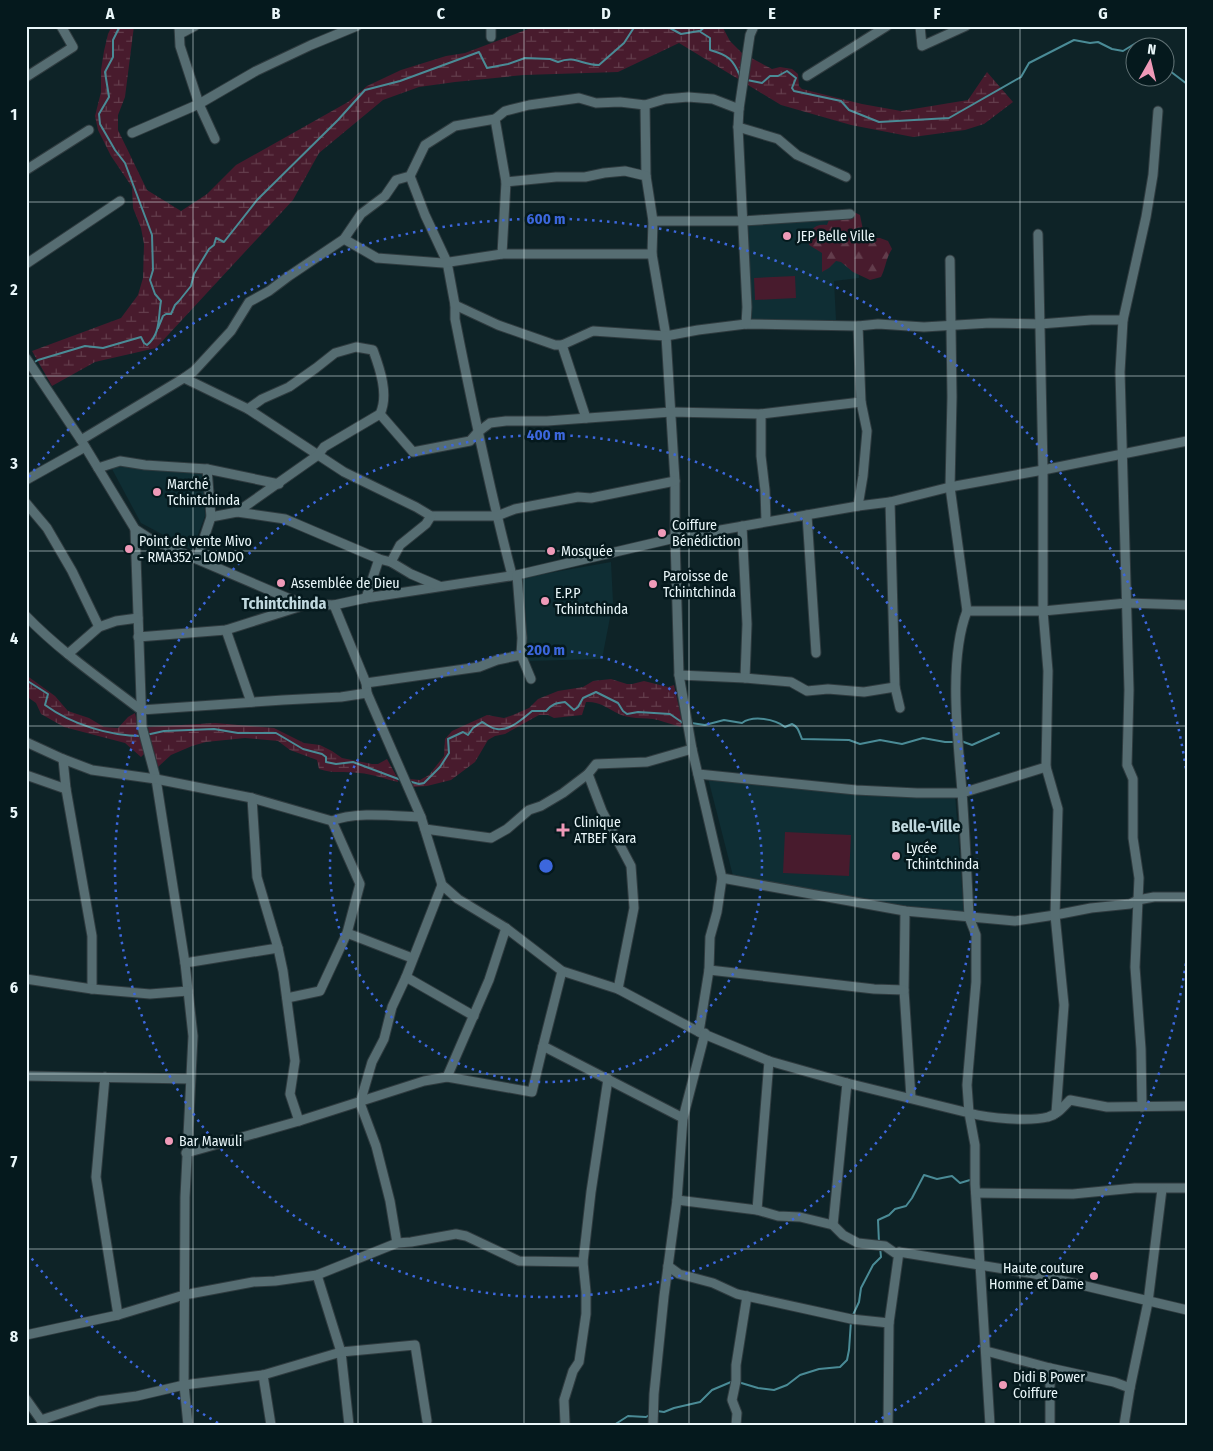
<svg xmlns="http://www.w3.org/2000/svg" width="1213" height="1451" viewBox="0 0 1213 1451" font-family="'Fira Sans Condensed',sans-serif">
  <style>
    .built { fill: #0f2e34 }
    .forest { fill: url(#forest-firs) }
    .wetland { fill: url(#wetland-marsh) }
    .pitch { fill: #481b2d }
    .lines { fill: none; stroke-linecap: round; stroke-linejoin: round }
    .stream { stroke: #4a8b96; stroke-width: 2 }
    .minor-casing { stroke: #2f3b3f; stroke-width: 11 }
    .minor { stroke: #566d72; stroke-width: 9 }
    .grid { fill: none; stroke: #eaf7fa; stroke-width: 1; stroke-opacity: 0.55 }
    .ring { fill: none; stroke: #3c67dd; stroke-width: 2.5; stroke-dasharray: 2.5 5 }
    .poi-dot { fill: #ef9ab8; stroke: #05191d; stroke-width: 2 }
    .labels { text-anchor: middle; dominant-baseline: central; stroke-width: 5; stroke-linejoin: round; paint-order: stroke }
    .poi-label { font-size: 14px; fill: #eaf7fa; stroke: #05191d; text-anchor: start }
    .quarter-label { font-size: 16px; font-weight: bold; fill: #c0d8de; stroke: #05191d }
    .centre { fill: #3c67dd; stroke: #05191d; stroke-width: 2.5 }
    .ring-label { font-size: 15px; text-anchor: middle; font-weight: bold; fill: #3c67dd; stroke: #05191d; stroke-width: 5; stroke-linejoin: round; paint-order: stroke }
    .neatline { fill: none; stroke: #eaf7fa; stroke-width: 2 }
    .grid-label { font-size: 16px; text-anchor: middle; font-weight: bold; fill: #eaf7fa }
  </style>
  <defs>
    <pattern id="forest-firs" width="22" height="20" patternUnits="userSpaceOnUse" patternTransform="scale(1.25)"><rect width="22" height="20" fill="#481b2d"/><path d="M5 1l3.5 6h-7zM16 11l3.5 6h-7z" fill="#633d4c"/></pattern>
    <pattern id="wetland-marsh" width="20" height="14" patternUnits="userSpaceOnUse" patternTransform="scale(1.25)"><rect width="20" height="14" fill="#481b2d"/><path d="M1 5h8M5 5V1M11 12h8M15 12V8" fill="none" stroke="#633d4c"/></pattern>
  </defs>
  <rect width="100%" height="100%" fill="#0e2327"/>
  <g class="built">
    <path d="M858 217 859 278 834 281 836 320 752 322 748 225Z"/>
    <path d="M120 465 203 473 205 516 192 550 141 523 112 469Z"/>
    <path d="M611 562 613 602 602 659 526 661 521 578Z"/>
    <path d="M708 778 955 794 964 915 907 909 733 876Z"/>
  </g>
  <path class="forest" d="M856 213 860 215 863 230 871 238H880L888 241 892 249C886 258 886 267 881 277L870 280 853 272 841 262 836 261 829 268 822 272V253L809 245C808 232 813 223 827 225L830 217Z"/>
  <g class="wetland">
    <path d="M112 26H134L125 97 118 115V130L147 190 181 211 207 194 236 165 348 102 367 86 401 70 446 56 465 53 536 26H722L730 41 742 53 772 69 780 67 792 69 798 74 799 86 802 89 862 104 901 111 968 100 987 72 1013 102 984 124 965 130 913 137 851 125 781 105 679 43 618 72 524 75 455 82 419 87 383 100 319 153 293 200 156 348 95 362 52 386 32 351 121 318 138 295 143 278 144 244 141 228 133 208 132 187 111 156 98 130 95 116 101 92V70L104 51 108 34Z"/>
    <path d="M26 675 55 696 68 711 89 718 104 727 118 728 128 717 135 713 144 754 141 757 125 743 64 727 41 714 36 703 26 696Z"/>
    <path d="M611 679 627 684H632L644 681 668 687 674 685 682 721 681 727C673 725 665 722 658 720 644 717 628 720 615 712 606 707 598 701 586 702L582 715 554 718 548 715H539L505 734 495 736 488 740 475 762 451 780 427 786 413 787 410 779 420 780 429 775 444 756 445 739 452 731 487 715 504 718 513 715 529 708 538 699 558 691 583 687 593 681Z"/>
    <path d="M215 723 274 728 304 743 320 745 332 751 342 758 372 764H378L387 759 397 777 398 782C384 779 373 774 359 773 343 771 334 774 319 769L317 760 290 750 278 741 245 738 206 742 192 746 171 755 158 767C155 754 150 741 148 727Z"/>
  </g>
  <g class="pitch">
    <path d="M795 276 796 298 755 300 754 278Z"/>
    <path d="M785 832 851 835 849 876 783 873Z"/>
  </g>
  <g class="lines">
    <g class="stream">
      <path d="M666 26 681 34 699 31 710 38V50C728 55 733 59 740 76"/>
      <path d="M700 31 706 26"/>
      <path d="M1166 68 1187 84"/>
      <path d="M747 80 762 83 770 76H778L787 71 796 78 792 88 794 91 841 101 849 110 879 122 949 118 1021 77 1029 63 1074 40 1090 43 1098 42 1112 49 1123 51 1136 43 1143 48"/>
      <path d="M158 328 163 316 166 314H171L175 305 179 301 191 286 194 274 209 249 214 245 216 238 224 242 257 200 338 120 365 90 400 81 479 52 487 68 508 64 525 58 550 59 558 62C576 55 581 65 599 65L624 43 635 26"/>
      <path d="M33 363 38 360 85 346 103 348 141 337 144 343 147 345C161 334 158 317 161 301L155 294 150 280 153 270 152 235 125 163 115 150 100 124 99 114 109 97 105 72 113 57V40L120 26"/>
      <path d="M26 680 48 694 45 705C71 724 109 736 142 736"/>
      <path d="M691 723 705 725 724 720 742 723C753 715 775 719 785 727L792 724C799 727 799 733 802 739L849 740 860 744 880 740 902 744 923 738 945 742H954"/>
      <path d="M146 735 164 731 214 729 238 733H276L303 749 322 754 326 757V762L336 764 353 762 401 780"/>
      <path d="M961 741 972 745 999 733"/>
      <path d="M408 781 419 784 424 783 440 767 449 753 448 739 463 732 468 735 473 728 482 722C486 724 492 729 497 729 510 731 522 719 532 711H546C552 704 556 703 565 702L574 710 578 707 583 698 596 692 618 703 623 711 627 714 638 712 670 714 683 723"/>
      <path d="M879 1243 878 1220 889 1215 895 1209 906 1206 912 1198 924 1175 937 1179 952 1176 960 1183 970 1180"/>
      <path d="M852 1317 859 1302 861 1288 873 1265 881 1257 880 1247"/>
      <path d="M738 1382 758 1388 774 1390 787 1385 800 1375 819 1369 840 1367 847 1360 849 1350 851 1321"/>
      <path d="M657 1411 664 1412 674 1408 700 1402 712 1390 731 1382"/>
      <path d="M614 1425 628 1416 646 1417 651 1414"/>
    </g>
    <defs>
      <g id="minor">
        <path d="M179 26 180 46 199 104 215 139"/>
        <path d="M491 26V37"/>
        <path d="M920 26 922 46 966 26"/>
        <path d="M180 34 195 26"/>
        <path d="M807 76 887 26"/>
        <path d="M26 77 73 47 61 26"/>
        <path d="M645 105 646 176"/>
        <path d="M495 119 506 182 502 254"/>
        <path d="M738 127 778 139 797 155 846 177"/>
        <path d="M132 133 199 104 256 71 311 45 357 26"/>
        <path d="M26 170 89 130"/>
        <path d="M410 176 425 215 447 262 455 305V319C472 405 490 491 512 575"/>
        <path d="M506 182 556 177H585L604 173 625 171 646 176 653 221 652 254 666 336 675 481V538L679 675 692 749 722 878 905 911 1015 921 1055 915 1091 908 1130 904 1138 900 1154 897H1187"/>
        <path d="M653 221H743L850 214"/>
        <path d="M344 239 377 258 443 263 502 254H652"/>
        <path d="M950 260 952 397 950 487 967 611H1043L1127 603 1187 605"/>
        <path d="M26 264 120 201"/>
        <path d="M455 305 498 325 555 345H562L593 331 666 336 698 330 746 324 858 326 878 324 924 327 990 323 1040 324 1091 320H1123"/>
        <path d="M746 324 747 307 738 127 739 109 750 35 754 26"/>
        <path d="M858 326 861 402 867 431 863 476 858 506"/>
        <path d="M562 345 586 418"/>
        <path d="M26 358 81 440 135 529 152 540 290 599 309 604 334 605 366 598 517 575 675 538 858 506 890 502 950 487 1043 470 1187 441"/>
        <path d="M184 378 248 409 344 472 416 507 431 516H497L515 509 578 497 591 498 675 481"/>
        <path d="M380 414 413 452 470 441 478 432 490 423 506 421H547L671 412 761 414 861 402"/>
        <path d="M761 414V456L765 490 766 521"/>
        <path d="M81 440 184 378 194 371 231 331 249 302 269 291 289 276 344 239 361 214 385 196 396 180 410 176 425 145 455 126 495 119 505 111 529 105 579 98 596 103 620 102 645 105 665 99 688 97 713 99 739 109"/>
        <path d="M98 468 120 461 145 465 207 469 279 484"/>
        <path d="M26 480 85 447"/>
        <path d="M890 502 895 687 900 708"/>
        <path d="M26 503 47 528 72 571 99 627"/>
        <path d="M237 512 318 455 324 447 380 414C389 395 380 369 373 350L356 347 335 353 316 368 289 387 262 399 248 409"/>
        <path d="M807 515 816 653"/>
        <path d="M211 517 237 512 285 519 379 559 366 598"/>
        <path d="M742 526 747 624 745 678"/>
        <path d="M135 529 142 727 156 779 185 963 193 1036 185 1197 184 1385 188 1425"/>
        <path d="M197 559 211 517 207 469"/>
        <path d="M379 559 391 562 400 545 426 524 431 516"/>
        <path d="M391 562 411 574 439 586"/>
        <path d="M517 575 522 638 521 655 531 679"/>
        <path d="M334 605 366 683 367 693 421 817 442 885 458 899 506 928 562 971 618 989 699 1032 769 1061 847 1083 969 1113 975 1145V1184L990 1425"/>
        <path d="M967 611C948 660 958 739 962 792 965 833 967 875 969 917L976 935V982L967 1085 969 1113C989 1118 1028 1122 1048 1117 1057 1115 1064 1106 1070 1100L1107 1107 1187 1106"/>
        <path d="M26 616C61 652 102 680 141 710L283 700 341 697 367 693"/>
        <path d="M226 630 251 702"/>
        <path d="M138 637 226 630 308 604"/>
        <path d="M68 654 99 627 116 621 138 618"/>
        <path d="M679 675 745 678 791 682 807 691 828 689 864 692 895 687"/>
        <path d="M366 683 479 667 497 660 521 655"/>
        <path d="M26 742 63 759 92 770 156 779 252 798 332 821C353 811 396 816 421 817"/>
        <path d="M63 759 66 789 92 936V989"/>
        <path d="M1046 767 1058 809 1055 915 1064 1005 1056 1113"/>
        <path d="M698 774 856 790 917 793H962L1046 767 1048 671 1043 611V470L1038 234"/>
        <path d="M26 775 66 789"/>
        <path d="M252 798 257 877 278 948 283 971 295 1061 290 1094 299 1121"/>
        <path d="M425 829 491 838 507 829 529 810 541 806 563 793 588 774"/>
        <path d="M905 911 904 990 911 1098"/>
        <path d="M347 933 412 958"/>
        <path d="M185 963 278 948"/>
        <path d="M709 970 874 989 904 990"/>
        <path d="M562 971 543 1046 683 1118"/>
        <path d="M406 977 474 1016"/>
        <path d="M26 979 92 989 150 994 188 991"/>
        <path d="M618 989 634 908 631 866 602 811 588 774 596 764 647 762 692 749"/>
        <path d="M287 998 320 991 347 933 360 884 332 821"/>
        <path d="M699 1032 709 970 710 937 717 912 722 878"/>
        <path d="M26 1076 190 1079"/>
        <path d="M105 1077 96 1177 118 1315"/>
        <path d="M447 1077 532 1092 543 1046"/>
        <path d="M1142 1107 1141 1049 1135 967 1139 878 1133 838V779L1127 765 1129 690 1120 372 1123 320 1146 217 1153 175 1158 111"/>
        <path d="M186 1153 299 1121 424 1081 447 1077 489 980 506 928"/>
        <path d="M976 1193 1073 1194 1135 1188H1187"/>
        <path d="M677 1200 757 1210 778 1216 800 1217 833 1225 843 1235 858 1243 885 1246 895 1253 899 1252"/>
        <path d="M757 1210 769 1061"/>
        <path d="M833 1225 847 1083"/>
        <path d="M397 1243 390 1201 376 1146 360 1103 372 1062 384 1039 392 1007 406 977 442 885"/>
        <path d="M668 1266 679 1274 713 1283 737 1294 851 1319 889 1323"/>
        <path d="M317 1275 341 1352 349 1425"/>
        <path d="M26 1335 118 1315 184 1295 253 1282 275 1281 317 1275 397 1243 411 1242 456 1234 466 1236 519 1261 583 1262"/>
        <path d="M986 1351 1050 1368 1114 1382 1130 1388"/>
        <path d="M263 1375 271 1425"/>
        <path d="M26 1399 43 1423"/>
        <path d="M41 1420 99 1401 137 1396 184 1385 263 1375 341 1352 415 1345 427 1421"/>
        <path d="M565 1423 564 1400 573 1371 579 1362 586 1314V1292L583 1262 591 1192 608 1079"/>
        <path d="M653 1425 654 1394 664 1296 677 1200 683 1118 705 1033"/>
        <path d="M736 1425 737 1413 732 1400 736 1381V1365L747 1296"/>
        <path d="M888 1425 889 1323 899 1252 1035 1274 1187 1310"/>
        <path d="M1050 1425V1368"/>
        <path d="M1124 1425 1130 1388 1148 1302 1162 1189"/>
      </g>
    </defs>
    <use href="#minor" class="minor-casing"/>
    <use href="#minor" class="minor"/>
  </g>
  <path class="grid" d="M193 26V1425M358 26V1425M524 26V1425M689 26V1425M855 26V1425M1020 26V1425M26 202H1187M26 376H1187M26 551H1187M26 726H1187M26 900H1187M26 1074H1187M26 1249H1187"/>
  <g class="ring">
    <circle cx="546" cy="866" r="216"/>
    <circle cx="546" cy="866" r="431"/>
    <path d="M1187 956A647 647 0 0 1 874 1423M218 1423A647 647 0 0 1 29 1255M29 477A647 647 0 0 1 1187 776"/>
  </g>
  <g class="poi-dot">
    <circle cx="787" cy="236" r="5"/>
    <circle cx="157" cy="492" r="5"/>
    <circle cx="662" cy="533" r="5"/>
    <circle cx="129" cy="549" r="5"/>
    <circle cx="551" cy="551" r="5"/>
    <circle cx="281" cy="583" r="5"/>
    <circle cx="653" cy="584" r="5"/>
    <circle cx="545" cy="601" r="5"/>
    <path d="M560.5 822.5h5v5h5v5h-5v5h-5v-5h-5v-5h5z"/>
    <circle cx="896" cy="856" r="5"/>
    <circle cx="169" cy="1141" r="5"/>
    <circle cx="1094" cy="1276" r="5"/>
    <circle cx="1003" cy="1385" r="5"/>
  </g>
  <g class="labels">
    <g class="poi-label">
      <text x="797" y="236">JEP Belle Ville</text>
      <text x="167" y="484">Marché<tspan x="167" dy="16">Tchintchinda</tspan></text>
      <text x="672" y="525">Coiffure<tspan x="672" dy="16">Bénédiction</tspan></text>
      <text x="139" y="541">Point de vente Mivo<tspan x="139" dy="16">- RMA352 - LOMDO</tspan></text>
      <text x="561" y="551">Mosquée</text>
      <text x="663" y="576">Paroisse de<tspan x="663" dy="16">Tchintchinda</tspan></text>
      <text x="291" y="583">Assemblée de Dieu</text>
      <text x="555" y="593">E.P.P<tspan x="555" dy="16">Tchintchinda</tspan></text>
      <text x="574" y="822">Clinique<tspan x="574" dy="16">ATBEF Kara</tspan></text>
      <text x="906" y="848">Lycée<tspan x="906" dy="16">Tchintchinda</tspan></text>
      <text x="179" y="1141">Bar Mawuli</text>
      <text x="1084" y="1268" text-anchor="end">Haute couture<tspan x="1084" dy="16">Homme et Dame</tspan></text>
      <text x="1013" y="1377">Didi B Power<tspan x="1013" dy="16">Coiffure</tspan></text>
    </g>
    <g class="quarter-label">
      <text x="284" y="603">Tchintchinda</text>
      <text x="926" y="826">Belle-Ville</text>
    </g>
  </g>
  <circle cx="546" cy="866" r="8" class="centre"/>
  <g class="ring-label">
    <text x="546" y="224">600 m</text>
    <text x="546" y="440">400 m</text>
    <text x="546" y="655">200 m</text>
  </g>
  <rect width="1213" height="1451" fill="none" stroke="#05191d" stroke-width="55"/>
  <g transform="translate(1150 62) rotate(8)"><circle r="24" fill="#05191d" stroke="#617275"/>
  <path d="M0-4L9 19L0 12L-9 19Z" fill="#ef9ab8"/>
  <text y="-8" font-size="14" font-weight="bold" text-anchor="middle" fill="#eaf7fa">N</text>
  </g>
  <rect x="28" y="28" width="1158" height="1396" class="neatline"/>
  <g class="grid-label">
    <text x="110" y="19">A</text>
    <text x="276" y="19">B</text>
    <text x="441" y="19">C</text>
    <text x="606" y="19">D</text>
    <text x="772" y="19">E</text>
    <text x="937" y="19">F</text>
    <text x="1103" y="19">G</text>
    <text x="14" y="120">1</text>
    <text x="14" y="295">2</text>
    <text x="14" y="469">3</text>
    <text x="14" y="644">4</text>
    <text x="14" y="818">5</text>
    <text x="14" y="993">6</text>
    <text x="14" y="1167">7</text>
    <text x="14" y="1342">8</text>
  </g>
</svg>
